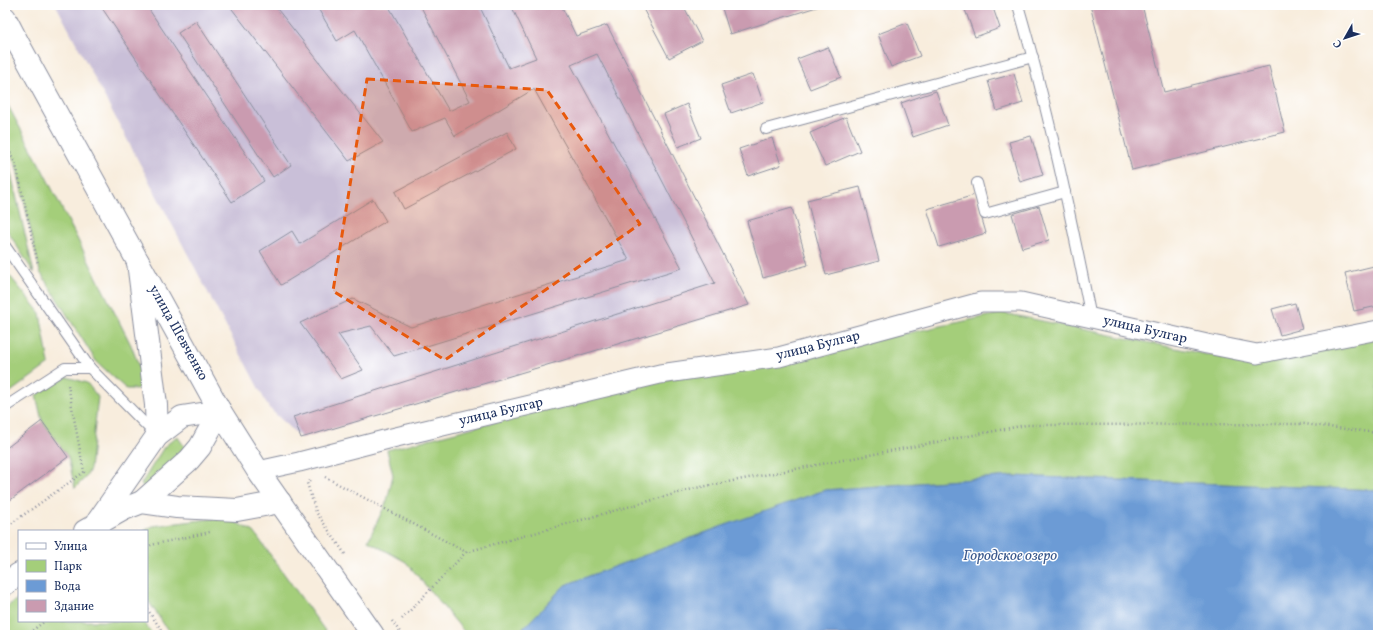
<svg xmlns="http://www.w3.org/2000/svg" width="1383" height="640" viewBox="0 0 1383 640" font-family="Vollkorn,serif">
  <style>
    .industrial { fill: #c9bfd8 }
    .green { fill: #a4ce7a; stroke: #607e6c }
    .water { fill: #6c9bd5; stroke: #44659a }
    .building { fill: #ca9bb0 }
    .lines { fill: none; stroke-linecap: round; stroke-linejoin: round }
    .lane-casing { stroke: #8a8e9e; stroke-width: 12 }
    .street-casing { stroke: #8a8e9e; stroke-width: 21 }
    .secondary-casing { stroke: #8a8e9e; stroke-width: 24 }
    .primary-casing { stroke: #8a8e9e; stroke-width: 24 }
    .path { stroke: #8a8e9e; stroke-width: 2.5; stroke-dasharray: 1 3; stroke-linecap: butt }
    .lane { stroke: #fff; stroke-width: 10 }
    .street { stroke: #fff; stroke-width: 19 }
    .secondary { stroke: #fff; stroke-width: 22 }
    .primary { stroke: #fff; stroke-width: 22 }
    .marked { fill: #e8590c; fill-opacity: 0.2; stroke: #e8590c; stroke-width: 3; stroke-dasharray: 8 5; stroke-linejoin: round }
    .labels { text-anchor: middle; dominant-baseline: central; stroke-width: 3; stroke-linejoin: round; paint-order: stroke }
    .street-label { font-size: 14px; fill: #1b2f5e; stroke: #fff }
    .water-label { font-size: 15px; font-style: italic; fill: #3b5a8e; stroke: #fff }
  </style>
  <rect width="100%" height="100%" fill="#fff"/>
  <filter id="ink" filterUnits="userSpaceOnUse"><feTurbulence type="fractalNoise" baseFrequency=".025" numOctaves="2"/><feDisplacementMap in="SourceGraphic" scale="8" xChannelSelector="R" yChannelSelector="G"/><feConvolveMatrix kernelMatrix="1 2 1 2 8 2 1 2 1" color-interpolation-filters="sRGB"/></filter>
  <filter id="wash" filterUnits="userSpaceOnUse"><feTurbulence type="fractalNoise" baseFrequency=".012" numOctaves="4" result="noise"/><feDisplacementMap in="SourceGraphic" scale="16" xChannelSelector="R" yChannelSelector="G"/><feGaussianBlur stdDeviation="0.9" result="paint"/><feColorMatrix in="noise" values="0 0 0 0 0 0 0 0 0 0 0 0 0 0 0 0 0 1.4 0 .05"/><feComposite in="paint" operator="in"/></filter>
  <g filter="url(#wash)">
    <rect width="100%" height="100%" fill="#f8eddd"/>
    <path class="industrial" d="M56 5H561L576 36 607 25 749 305 301 438 269 408Z"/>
    <g class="green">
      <path d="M5 100 41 167 131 345 142 374V381L137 389H126L96 361 40 272 16 165 5 142Z"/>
      <path d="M5 157 9 165 34 273 5 227Z"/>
      <path d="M5 270 40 313 49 364 5 396Z"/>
      <path d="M1003 313 1249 363 1378 337V490L1013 476 825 490 565 585 517 635H467L406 562 368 541 387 501 393 475 387 450 635 385 793 357Z"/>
      <path d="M67 377 87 383 98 397 90 469 86 477 75 488 68 457 42 421 36 395Z"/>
      <path d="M177 436 187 450 146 489 141 484 164 447Z"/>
      <path d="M226 517 254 532 328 635H171L147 599V531H144L153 526Z"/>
      <path d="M19 598V621H143L153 635H5V608Z"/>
    </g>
    <path class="water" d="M1013 476 1378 490V635H517L565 585 720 527 825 490Z"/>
    <g id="blocks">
      <g class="building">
        <path d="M100 5H146L264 181 232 202Z"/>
        <path d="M229 5H274L383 142 349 161Z"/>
        <path d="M316 5H388L449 111 470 101 420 5H479L509 68 536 58 511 5H561L576 36 607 25 749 305 301 438 293 417 715 283 597 54 571 65 682 268 394 356 371 326 338 334 363 370 341 379 300 323 353 299 411 327 629 260 534 89 455 136 445 118 412 132 355 30 337 41Z"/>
        <path d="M641 5H683L702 41 669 58Z"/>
        <path d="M721 5H823L730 34Z"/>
        <path d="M970 5H992L1000 28 975 37 964 7Z"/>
        <path d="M1090 5H1142L1164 92 1269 66 1285 132 1132 170Z"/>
        <path d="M196 21 291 165 273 177 178 33Z"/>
        <path d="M907 23 920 56 891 67 878 34Z"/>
        <path d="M828 47 841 77 810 89 797 59Z"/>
        <path d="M753 74 763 102 731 113 721 85Z"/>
        <path d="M1014 74 1023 103 997 111 988 81Z"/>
        <path d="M936 91 948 125 913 137 901 103Z"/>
        <path d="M687 104 701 138 678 147 664 114Z"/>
        <path d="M846 117 860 151 825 166 810 133Z"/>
        <path d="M507 132 516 149 404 209 395 192Z"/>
        <path d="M1031 136 1043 175 1020 182 1009 142Z"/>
        <path d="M772 138 781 165 748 176 739 149Z"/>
        <path d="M860 187 879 261 826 275 807 200Z"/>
        <path d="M975 195 986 233 939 247 927 209Z"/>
        <path d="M373 199 386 221 281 285 260 251 292 231 300 244Z"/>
        <path d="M1039 206 1049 240 1022 248 1012 214Z"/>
        <path d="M792 208 808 265 763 278 747 221Z"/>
        <path d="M1378 265V306L1354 311 1345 273Z"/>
        <path d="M1295 303 1302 329 1280 335 1272 309Z"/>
        <path d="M42 421 68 457 5 504V449Z"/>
      </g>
    </g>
  </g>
  <g filter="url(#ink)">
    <use href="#blocks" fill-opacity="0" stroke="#8a8e9e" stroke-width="1"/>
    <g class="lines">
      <defs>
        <g id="lane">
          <path d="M1018 5C1048 108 1070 213 1091 318"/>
          <path d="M766 129 1033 57"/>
          <path d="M977 183 985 214 1065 192"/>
          <path d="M5 246 90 368 155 434"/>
          <path d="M5 407 65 368H90"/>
        </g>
        <path id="street" d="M258 471 299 462 392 438 660 374 779 357 981 302H1021L1207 344 1257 354 1378 330"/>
        <g id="secondary">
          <path d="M138 262 156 405 157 436"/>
          <path d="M142 502 189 460 200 447 220 411"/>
          <path d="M98 521 157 436 182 417 220 411"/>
          <path d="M85 531 124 509 142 502 177 507 237 510 280 502"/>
          <path d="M5 584 19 574"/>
        </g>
        <path id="primary" d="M5 18 19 45 220 411 258 471 373 635"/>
      </defs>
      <use href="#lane" class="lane-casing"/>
      <use href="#street" class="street-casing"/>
      <use href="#secondary" class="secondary-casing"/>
      <use href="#primary" class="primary-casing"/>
      <g class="path">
        <path d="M5 142 16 165 38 264"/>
        <path d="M325 477 466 552 696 488 1026 425 1304 424 1378 433"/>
        <path d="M310 481 307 483 316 512 345 554"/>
        <path d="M5 528 84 472 68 385"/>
        <path d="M147 548 151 545 210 532"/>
        <path d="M147 609 165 635"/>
        <path d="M402 619 466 552"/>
        <path d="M392 621 402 635"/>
        <path d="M26 635 45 621"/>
      </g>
      <use href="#lane" class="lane"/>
      <use href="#street" class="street"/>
      <use href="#secondary" class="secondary"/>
      <use href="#primary" class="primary"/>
    </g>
  </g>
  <path class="marked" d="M367 79 547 90 640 224 445 360 333 291Z"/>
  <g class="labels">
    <g class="street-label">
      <text transform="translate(1145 330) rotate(13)">улица Булгар</text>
      <text transform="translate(178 333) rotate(61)">улица Шевченко</text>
      <text transform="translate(818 346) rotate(-14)">улица Булгар</text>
      <text transform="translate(501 412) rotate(-13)">улица Булгар</text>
    </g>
    <g class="water-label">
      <text x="1010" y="556">Городское озеро</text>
    </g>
  </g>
  <rect width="1383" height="640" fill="none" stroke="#fff" stroke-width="20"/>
  <rect x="18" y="530" width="130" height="92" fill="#ffffff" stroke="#a4acbf"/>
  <rect x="26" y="543" width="20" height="6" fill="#ffffff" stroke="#a4acbf"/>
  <text x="54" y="550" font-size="12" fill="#1b2f5e">Улица</text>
  <rect x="26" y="560" width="20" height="12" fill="#a4ce7a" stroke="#a4acbf"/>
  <text x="54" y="570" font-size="12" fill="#1b2f5e">Парк</text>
  <rect x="26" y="580" width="20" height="12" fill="#6c9bd5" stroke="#a4acbf"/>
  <text x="54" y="590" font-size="12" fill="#1b2f5e">Вода</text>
  <rect x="26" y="600" width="20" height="12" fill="#ca9bb0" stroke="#a4acbf"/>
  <text x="54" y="610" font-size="12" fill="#1b2f5e">Здание</text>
  <g transform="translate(1345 38) rotate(231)" stroke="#ffffff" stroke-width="3" paint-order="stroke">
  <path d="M0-3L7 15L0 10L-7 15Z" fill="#1b2f5e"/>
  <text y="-6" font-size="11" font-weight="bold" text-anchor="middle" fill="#1b2f5e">С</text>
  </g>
</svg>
